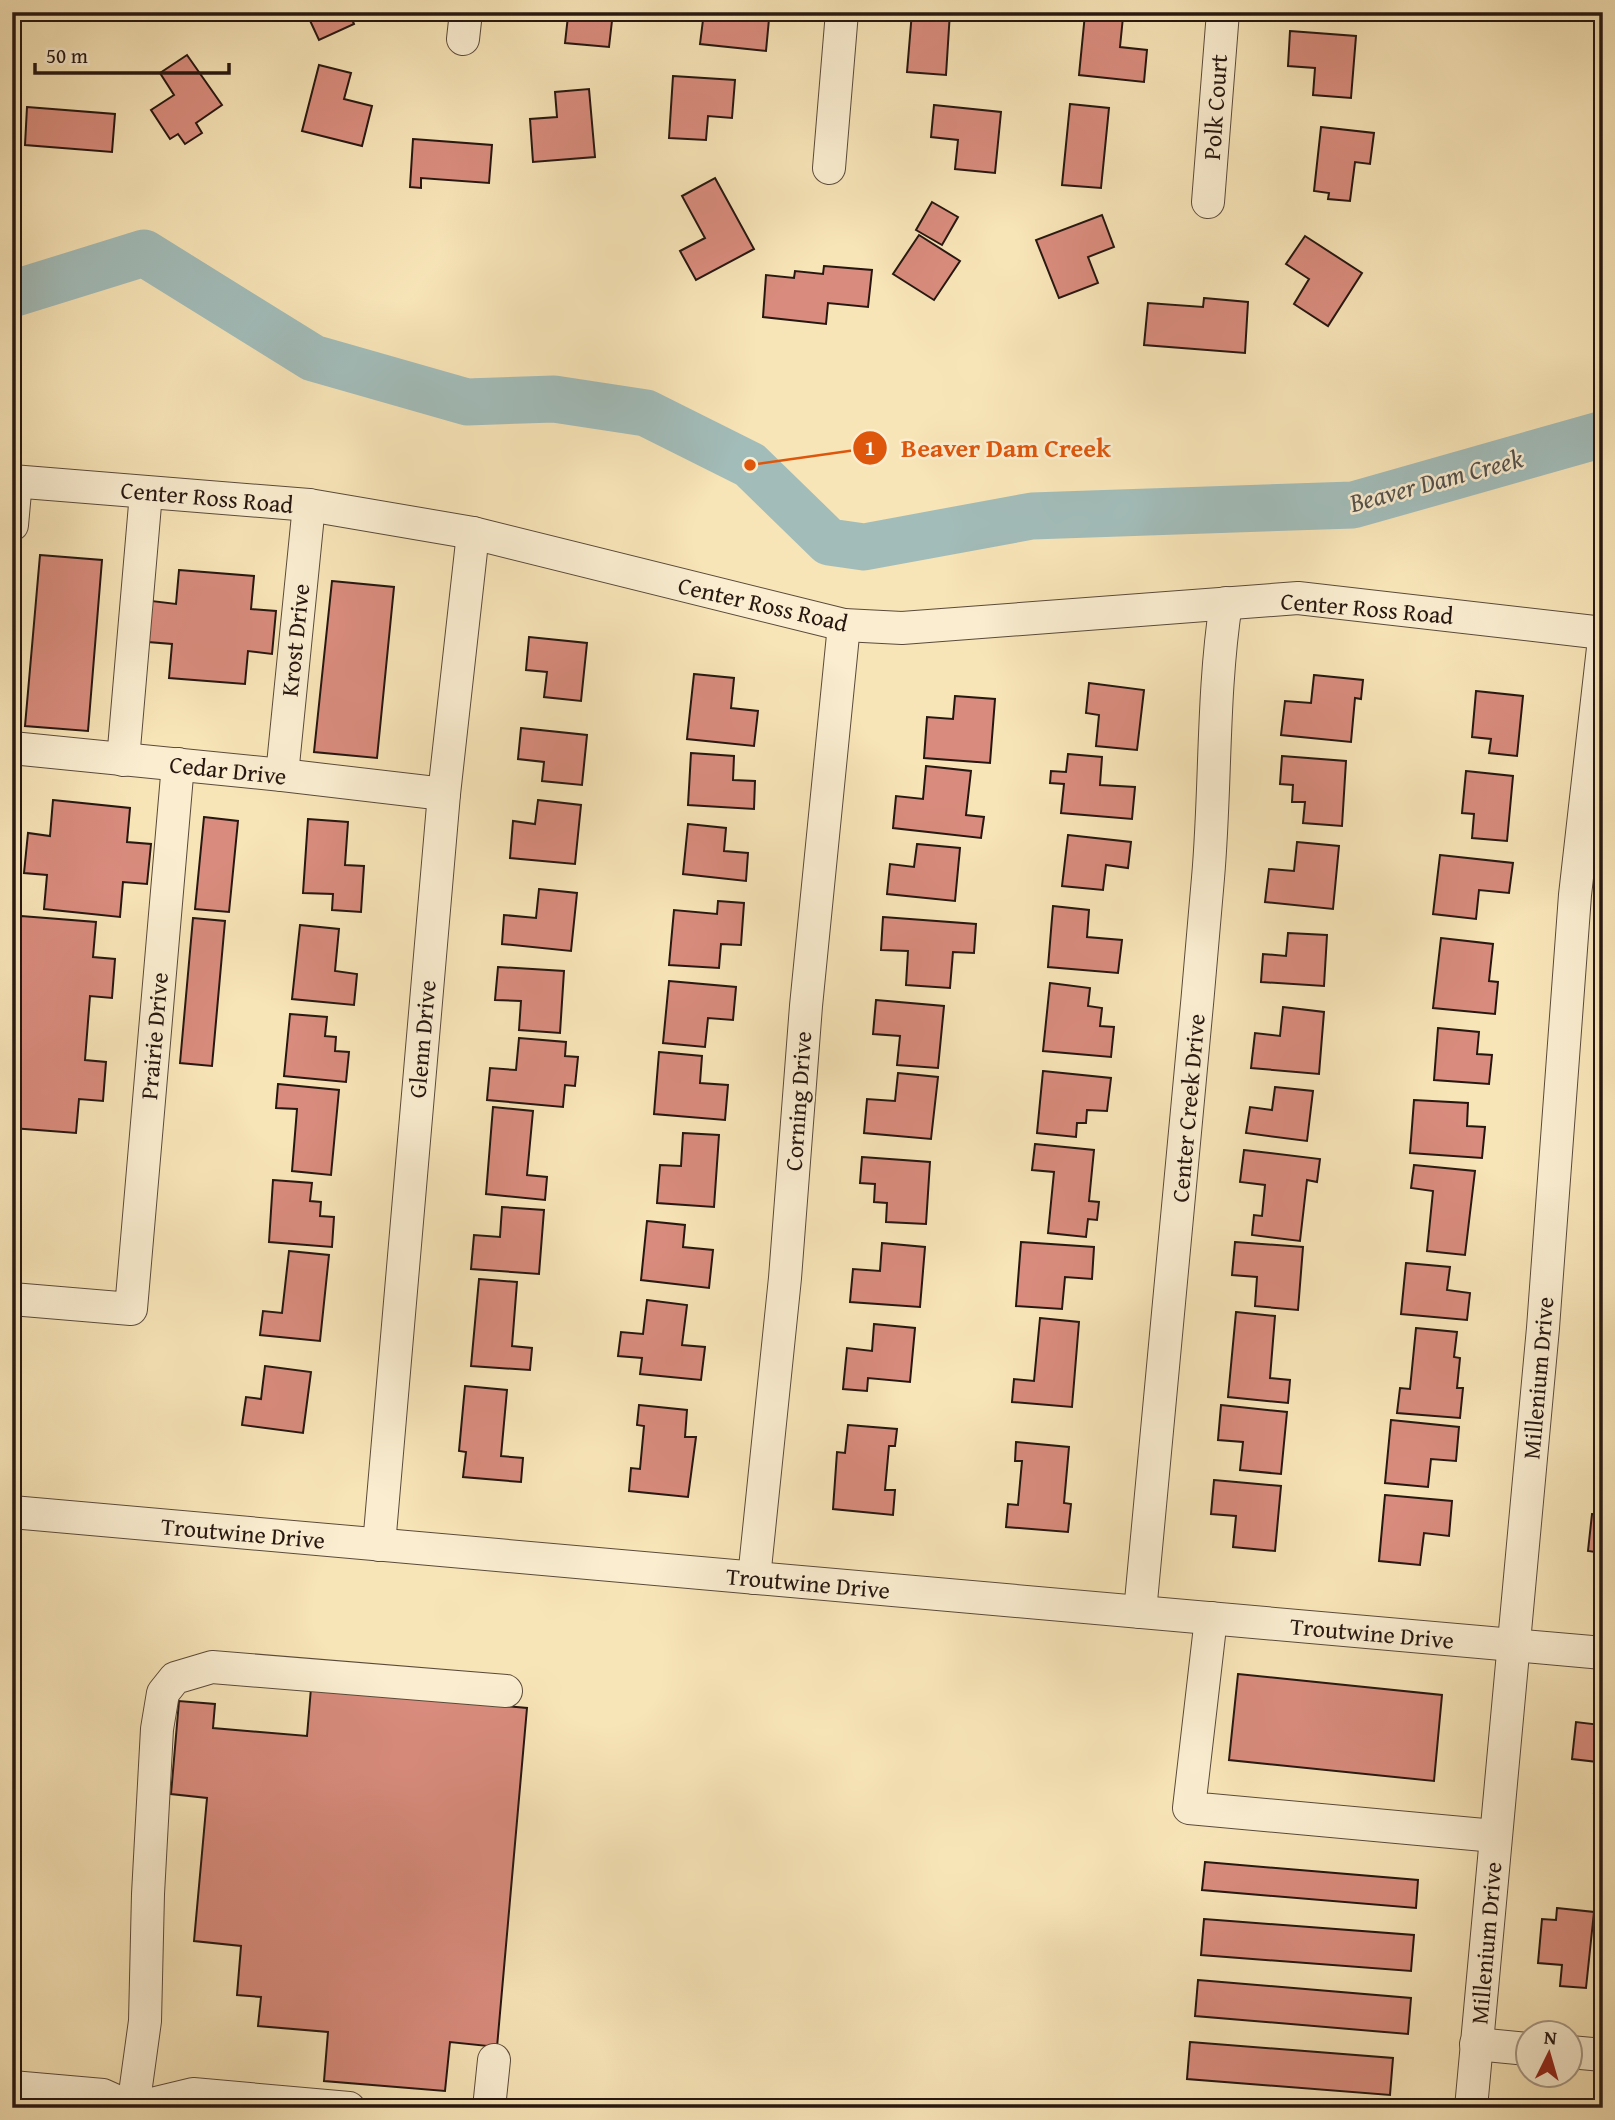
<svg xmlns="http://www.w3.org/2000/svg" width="1615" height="2120" viewBox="0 0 1615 2120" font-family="'Gentium Book Plus',serif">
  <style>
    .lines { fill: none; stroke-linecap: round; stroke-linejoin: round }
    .river { stroke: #a2bcb9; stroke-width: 47 }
    .building { fill: #d98c7d; stroke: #271711; stroke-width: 2 }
    .minor-casing { stroke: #5b4a3a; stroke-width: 34 }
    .minor { stroke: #faedd0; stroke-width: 32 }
    .labels { text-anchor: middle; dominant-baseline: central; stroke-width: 5; stroke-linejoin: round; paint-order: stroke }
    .street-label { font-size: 24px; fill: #271711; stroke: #faedd0 }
    .water-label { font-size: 26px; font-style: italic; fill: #52514c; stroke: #faedd0 }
    .leader { fill: none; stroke: #de560c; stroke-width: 2.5 }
    .callout-dot { fill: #de560c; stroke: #faedd0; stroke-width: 2.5 }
    .mark-label { font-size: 21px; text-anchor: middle; font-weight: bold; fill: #fff }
    .callout-label { font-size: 26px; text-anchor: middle; font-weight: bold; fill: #de560c; stroke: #faedd0; stroke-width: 5; stroke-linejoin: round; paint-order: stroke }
  </style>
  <rect width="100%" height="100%" fill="#f7e4b7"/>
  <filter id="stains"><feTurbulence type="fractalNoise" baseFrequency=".00286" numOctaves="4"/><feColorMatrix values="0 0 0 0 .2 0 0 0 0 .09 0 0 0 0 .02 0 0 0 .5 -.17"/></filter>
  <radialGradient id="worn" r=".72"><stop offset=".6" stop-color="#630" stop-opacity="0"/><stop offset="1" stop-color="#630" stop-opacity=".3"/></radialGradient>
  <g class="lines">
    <path class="river" d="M12 294 144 253 313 358 467 402 554 399 646 413 750 465 829 542 864 547 1032 516 1353 505 1603 434"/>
  </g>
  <g class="building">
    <path d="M191 12H229V18L190 16Z"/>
    <path d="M306 12H349L354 24 319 40Z"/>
    <path d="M552 12H613L609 47 565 43 568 16 552 14Z"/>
    <path d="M704 12H742V16L769 19 766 51 700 44Z"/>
    <path d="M912 12H950L946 75 907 72Z"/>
    <path d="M1085 14 1123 17 1120 47 1147 50 1144 82 1079 75Z"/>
    <path d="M1290 31 1356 36 1351 98 1313 95 1315 68 1288 66Z"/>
    <path d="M187 55 222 105 196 123 202 133 185 144 178 134 170 139 151 110 174 95 160 73Z"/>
    <path d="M319 65 351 73 344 99 372 106 362 146 302 131Z"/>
    <path d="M673 76 735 80 732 118 708 116 706 140 669 138Z"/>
    <path d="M589 89 595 157 533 162 530 119 557 117 555 92Z"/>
    <path d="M1070 104 1109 108 1101 188 1062 185Z"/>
    <path d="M934 105 1001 112 995 173 955 169 958 140 931 137Z"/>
    <path d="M27 107 115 114 112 152 25 145Z"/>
    <path d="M1321 127 1374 133 1370 164 1355 162 1350 201 1328 199 1329 193 1314 191Z"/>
    <path d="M413 139 492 145 489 183 421 178V188L410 187Z"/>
    <path d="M715 178 754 249 696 280 680 251 705 238 682 196Z"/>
    <path d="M932 202 958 217 942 245 916 230Z"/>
    <path d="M1102 215 1114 247 1088 257 1098 283 1059 298 1036 240Z"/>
    <path d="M919 235 960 261 934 300 893 274Z"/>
    <path d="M1305 236 1362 273 1328 326 1294 304 1309 279 1286 264Z"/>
    <path d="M824 266 872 270 868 307 828 303 826 324 763 317 766 275 794 278 795 271 823 274Z"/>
    <path d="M1204 298 1248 302 1245 353 1144 345 1148 303 1203 307Z"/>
    <path d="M40 555 102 560 88 731 25 726Z"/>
    <path d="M179 570 254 576 251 609 276 611 272 654 248 651 245 684 169 678 172 644 148 642 152 601 176 604Z"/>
    <path d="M332 581 394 587 377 758 314 752Z"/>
    <path d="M529 637 587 643 581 701 544 697 547 672 526 670Z"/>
    <path d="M694 674 734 678 731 708 758 711 754 746 687 739Z"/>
    <path d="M1314 675 1363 680 1361 699 1355 698 1351 742 1281 735 1285 701 1311 703Z"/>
    <path d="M1089 683 1144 690 1137 750 1096 746 1099 715 1086 713Z"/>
    <path d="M1476 691 1523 696 1517 756 1489 753 1491 739 1472 737Z"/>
    <path d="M955 696 995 699 990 763 924 758 927 717 953 719Z"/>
    <path d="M521 728 587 735 582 785 542 781 544 762 518 759Z"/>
    <path d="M691 753 734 756 733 780 755 781 754 809 688 805Z"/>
    <path d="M1068 754 1102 757 1100 785 1135 787 1132 819 1061 813 1064 784 1050 783 1051 771 1066 772Z"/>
    <path d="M1282 756 1346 761 1342 826 1303 823 1305 802H1292L1293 785 1280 784Z"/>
    <path d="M926 766 971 771 966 815 984 817 981 838 893 828 896 796 923 799Z"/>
    <path d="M1466 771 1513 776 1507 841 1472 838 1474 814 1462 813Z"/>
    <path d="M53 800 130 808 127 842 151 844 147 884 123 882 120 917 44 909 47 875 24 873 28 833 50 836Z"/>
    <path d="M538 800 581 805 575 864 510 858 513 821 535 824Z"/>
    <path d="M204 817 238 821 229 912 195 909Z"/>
    <path d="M308 819 348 822 345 865 364 866 361 912 332 910 333 894 303 893Z"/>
    <path d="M688 824 726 828 724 851 748 853 746 881 683 874Z"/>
    <path d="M1068 835 1131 842 1128 868 1106 865 1103 890 1062 886Z"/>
    <path d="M1297 842 1339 846 1333 909 1265 902 1269 869 1294 871Z"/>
    <path d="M917 844 960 848 955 901 887 894 890 864 914 867Z"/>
    <path d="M1440 855 1513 863 1509 893 1479 890 1476 919 1433 914Z"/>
    <path d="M539 889 577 893 571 951 502 944 504 915 536 918Z"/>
    <path d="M718 901 744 903 741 945 721 944 719 968 669 965 674 910 717 914Z"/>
    <path d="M1053 906 1089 910 1087 937 1122 940 1118 973 1048 967Z"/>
    <path d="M21 916 96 922 93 957 115 959 112 998 90 996 85 1060 106 1062 103 1101 79 1099 76 1133 12 1128 14 988H12V950H18Z"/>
    <path d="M883 917 976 924 974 953 953 952 950 988 906 985 908 951 881 950Z"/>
    <path d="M193 918 225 921 212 1066 180 1063Z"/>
    <path d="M300 925 339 929 335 971 357 974 354 1005 292 999Z"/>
    <path d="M1288 933 1327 935 1324 986 1261 982 1263 954 1286 956Z"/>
    <path d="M1441 938 1493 944 1489 981 1498 982 1495 1014 1433 1008Z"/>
    <path d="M498 967 564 971 560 1033 519 1030 521 1001 495 1000Z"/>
    <path d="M669 981 736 987 733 1020 708 1018 705 1047 663 1043Z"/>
    <path d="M1050 983 1090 988 1088 1006 1102 1008 1100 1026 1114 1027 1111 1057 1043 1051Z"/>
    <path d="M876 1000 944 1006 938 1068 897 1065 900 1036 873 1034Z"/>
    <path d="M1283 1007 1324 1012 1319 1074 1251 1068 1255 1033 1280 1036Z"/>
    <path d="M290 1014 327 1017 325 1036 336 1037 335 1051 349 1052 346 1082 284 1076Z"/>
    <path d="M1438 1028 1479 1032 1477 1054 1492 1055 1489 1084 1434 1080Z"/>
    <path d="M519 1038 566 1042 565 1056 578 1057 575 1086 565 1085 563 1107 487 1100 490 1068 516 1070Z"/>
    <path d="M659 1052 702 1056 700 1083 728 1085 725 1120 654 1114Z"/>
    <path d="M1043 1071 1111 1078 1107 1111 1087 1110 1086 1123H1077L1076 1137 1037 1133Z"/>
    <path d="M898 1073 938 1077 931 1139 864 1133 867 1099 895 1101Z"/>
    <path d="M278 1084 339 1090 331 1175 292 1171 297 1109 276 1108Z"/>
    <path d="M1275 1087 1313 1091 1307 1141 1246 1133 1250 1107 1272 1110Z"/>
    <path d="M1414 1100 1468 1103 1467 1126 1485 1127 1482 1158 1410 1153Z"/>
    <path d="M493 1107 533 1111 527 1175 547 1177 545 1200 486 1194Z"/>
    <path d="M683 1133 719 1135 714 1207 657 1203 660 1165 681 1166Z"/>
    <path d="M1035 1144 1094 1150 1089 1201 1099 1202 1097 1220 1088 1219 1086 1237 1048 1233 1054 1172 1032 1170Z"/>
    <path d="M1244 1150 1320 1159 1317 1182 1307 1180 1300 1241 1252 1235 1254 1215 1262 1216 1265 1185 1240 1182Z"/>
    <path d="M862 1157 930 1162 926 1224 886 1222 887 1203 874 1202 875 1184 860 1183Z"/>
    <path d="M1414 1165 1475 1171 1465 1255 1427 1251 1433 1191 1411 1188Z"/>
    <path d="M273 1180 312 1183 310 1201 321 1202 320 1216 334 1217 332 1247 269 1242Z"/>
    <path d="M502 1207 544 1210 539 1274 471 1269 474 1235 500 1237Z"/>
    <path d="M647 1221 685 1225 683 1247 713 1250 709 1288 641 1280Z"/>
    <path d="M1021 1242 1094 1247 1092 1279 1065 1277 1062 1309 1016 1306Z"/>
    <path d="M1235 1242 1303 1247 1298 1310 1255 1306 1257 1277 1232 1275Z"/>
    <path d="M882 1243 925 1247 920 1307 850 1302 853 1269 880 1271Z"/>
    <path d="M289 1251 329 1255 320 1341 260 1335 263 1311 282 1313Z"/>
    <path d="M1406 1263 1450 1267 1447 1290 1470 1293 1467 1320 1401 1314Z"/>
    <path d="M479 1279 517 1282 512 1346 532 1348 530 1370 471 1366Z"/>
    <path d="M647 1300 687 1305 682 1345 705 1347 701 1380 640 1374 642 1358 618 1356 621 1332 643 1334Z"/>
    <path d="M1236 1312 1275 1316 1270 1378 1290 1380 1288 1403 1228 1397Z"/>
    <path d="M1040 1318 1079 1322 1072 1407 1012 1402 1014 1379 1034 1381Z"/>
    <path d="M874 1324 915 1328 910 1382 868 1378 867 1391 843 1389 847 1348 872 1351Z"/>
    <path d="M1416 1328 1457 1332 1454 1357 1460 1358 1457 1388H1463L1460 1418 1397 1413 1400 1388 1410 1389Z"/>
    <path d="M265 1366 311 1372 303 1433 242 1425 246 1397 261 1399Z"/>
    <path d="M465 1386 507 1390 501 1456 523 1458 521 1482 463 1477 466 1452 459 1451Z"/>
    <path d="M639 1405 687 1410 685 1437H696L688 1497 629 1491 631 1468 640 1469 644 1426 637 1425Z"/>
    <path d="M1221 1405 1287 1412 1281 1474 1240 1470 1243 1442 1218 1440Z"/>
    <path d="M1391 1420 1459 1427 1456 1461 1431 1459 1428 1487 1385 1483Z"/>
    <path d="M848 1425 897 1429 895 1446H889L885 1490H895L893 1515 833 1509 837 1452 845 1453Z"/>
    <path d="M1599 1440 1603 1441V1474H1596Z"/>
    <path d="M1016 1442 1069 1447 1064 1503 1071 1504 1068 1532 1006 1527 1008 1504 1018 1505 1022 1461H1015Z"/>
    <path d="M1214 1480 1281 1486 1275 1551 1233 1547 1236 1516 1211 1514Z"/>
    <path d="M1385 1495 1452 1501 1449 1536 1424 1533 1420 1565 1379 1561Z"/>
    <path d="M1592 1514 1603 1515V1553L1588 1551Z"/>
    <path d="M1238 1674 1442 1695 1434 1781 1229 1760Z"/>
    <path d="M311 1688 527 1708 497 2047 450 2042 445 2091 324 2081 328 2032 258 2026 261 1997 237 1995 241 1946 194 1941 207 1798 171 1794 179 1701 215 1704 213 1728 307 1736Z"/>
    <path d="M1602 1714 1603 1715V1794L1594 1793 1597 1762 1572 1759 1576 1722 1600 1725Z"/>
    <path d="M1205 1862 1418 1880 1416 1908 1202 1890Z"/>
    <path d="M1557 1908 1594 1912 1586 1988 1560 1986 1562 1965 1538 1963 1542 1919 1556 1920Z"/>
    <path d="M1204 1919 1414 1935 1411 1971 1201 1955Z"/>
    <path d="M1198 1980 1411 1998 1408 2034 1195 2016Z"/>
    <path d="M1190 2042 1393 2058 1390 2095 1187 2079Z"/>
    <path d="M1188 2100 1272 2108H1188Z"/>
  </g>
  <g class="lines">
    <defs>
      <g id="minor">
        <path d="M463 39 466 12"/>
        <path d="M829 168 842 12"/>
        <path d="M1208 202 1223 12"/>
        <path d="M12 481 309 505 473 533 844 625 902 628 1298 598 1603 633"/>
        <path d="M12 525 16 481"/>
        <path d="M12 748 282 775 444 794"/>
        <path d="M123 760 146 493"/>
        <path d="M282 775 309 505"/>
        <path d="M12 1299 131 1309 178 764"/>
        <path d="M12 1512 1603 1653"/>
        <path d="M379 1545 444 794 473 533"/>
        <path d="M754 1578 785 1278 806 1006 844 625"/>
        <path d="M1140 1612C1164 1368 1187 1123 1208 878 1216 787 1212 694 1226 603"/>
        <path d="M1211 1618 1189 1808 1495 1836"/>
        <path d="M1476 2044 1528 2049"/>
        <path d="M1570 2052 1603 2055"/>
        <path d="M12 2087 103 2095 132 2108"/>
        <path d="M133 2108 145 2021 148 1894 157 1729 163 1693 175 1678 212 1667 506 1691"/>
        <path d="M135 2108 193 2094 349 2108"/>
        <path d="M489 2108 494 2060"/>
        <path d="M1471 2108 1543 1328 1575 895 1603 648"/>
      </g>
    </defs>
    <use href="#minor" class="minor-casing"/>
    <use href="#minor" class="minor"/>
  </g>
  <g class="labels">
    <g class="street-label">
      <text transform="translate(1215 107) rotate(-86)">Polk Court</text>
      <text transform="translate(207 497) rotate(5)">Center Ross Road</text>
      <text transform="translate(763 604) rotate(13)">Center Ross Road</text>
      <text transform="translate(1367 608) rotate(5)">Center Ross Road</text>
      <text transform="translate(295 640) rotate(-84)">Krost Drive</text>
      <text transform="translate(228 770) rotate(6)">Cedar Drive</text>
      <text transform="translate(154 1036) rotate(-85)">Prairie Drive</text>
      <text transform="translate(422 1039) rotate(-85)">Glenn Drive</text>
      <text transform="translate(798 1101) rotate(-86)">Corning Drive</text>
      <text transform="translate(1188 1108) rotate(-85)">Center Creek Drive</text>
      <text transform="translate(1538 1378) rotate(-85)">Millenium Drive</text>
      <text transform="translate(243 1533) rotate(5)">Troutwine Drive</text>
      <text transform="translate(808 1583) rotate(5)">Troutwine Drive</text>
      <text transform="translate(1372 1633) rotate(5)">Troutwine Drive</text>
      <text transform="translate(1486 1943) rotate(-85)">Millenium Drive</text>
    </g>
    <g class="water-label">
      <text transform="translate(1436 480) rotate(-15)">Beaver Dam Creek</text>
    </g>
  </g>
  <path class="leader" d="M750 465L870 448"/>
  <g class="callout-dot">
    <circle cx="750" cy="465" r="7"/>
    <circle cx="870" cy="448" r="18"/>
  </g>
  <g class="mark-label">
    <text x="870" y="455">1</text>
  </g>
  <g class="callout-label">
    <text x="1006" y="457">Beaver Dam Creek</text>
  </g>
  <rect width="1615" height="2120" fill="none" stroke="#f7e4b7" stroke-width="42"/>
  <rect x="14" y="14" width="1587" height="2092" fill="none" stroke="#271711" stroke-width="3.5"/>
  <rect x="21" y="21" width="1573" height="2078" fill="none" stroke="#271711" stroke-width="2"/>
  <g transform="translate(1549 2054) rotate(5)"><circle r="33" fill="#faedd0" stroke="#a69784" stroke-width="2"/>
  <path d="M0-5L12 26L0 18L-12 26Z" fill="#8f2418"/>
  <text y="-10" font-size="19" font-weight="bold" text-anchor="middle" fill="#271711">N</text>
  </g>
  <path d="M35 63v10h194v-10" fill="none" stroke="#271711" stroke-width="3.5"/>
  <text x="46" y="63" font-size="21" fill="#271711" stroke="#faedd0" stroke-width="5" paint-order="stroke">50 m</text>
  <rect width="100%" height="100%" filter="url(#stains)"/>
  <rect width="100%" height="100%" fill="url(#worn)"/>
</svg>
